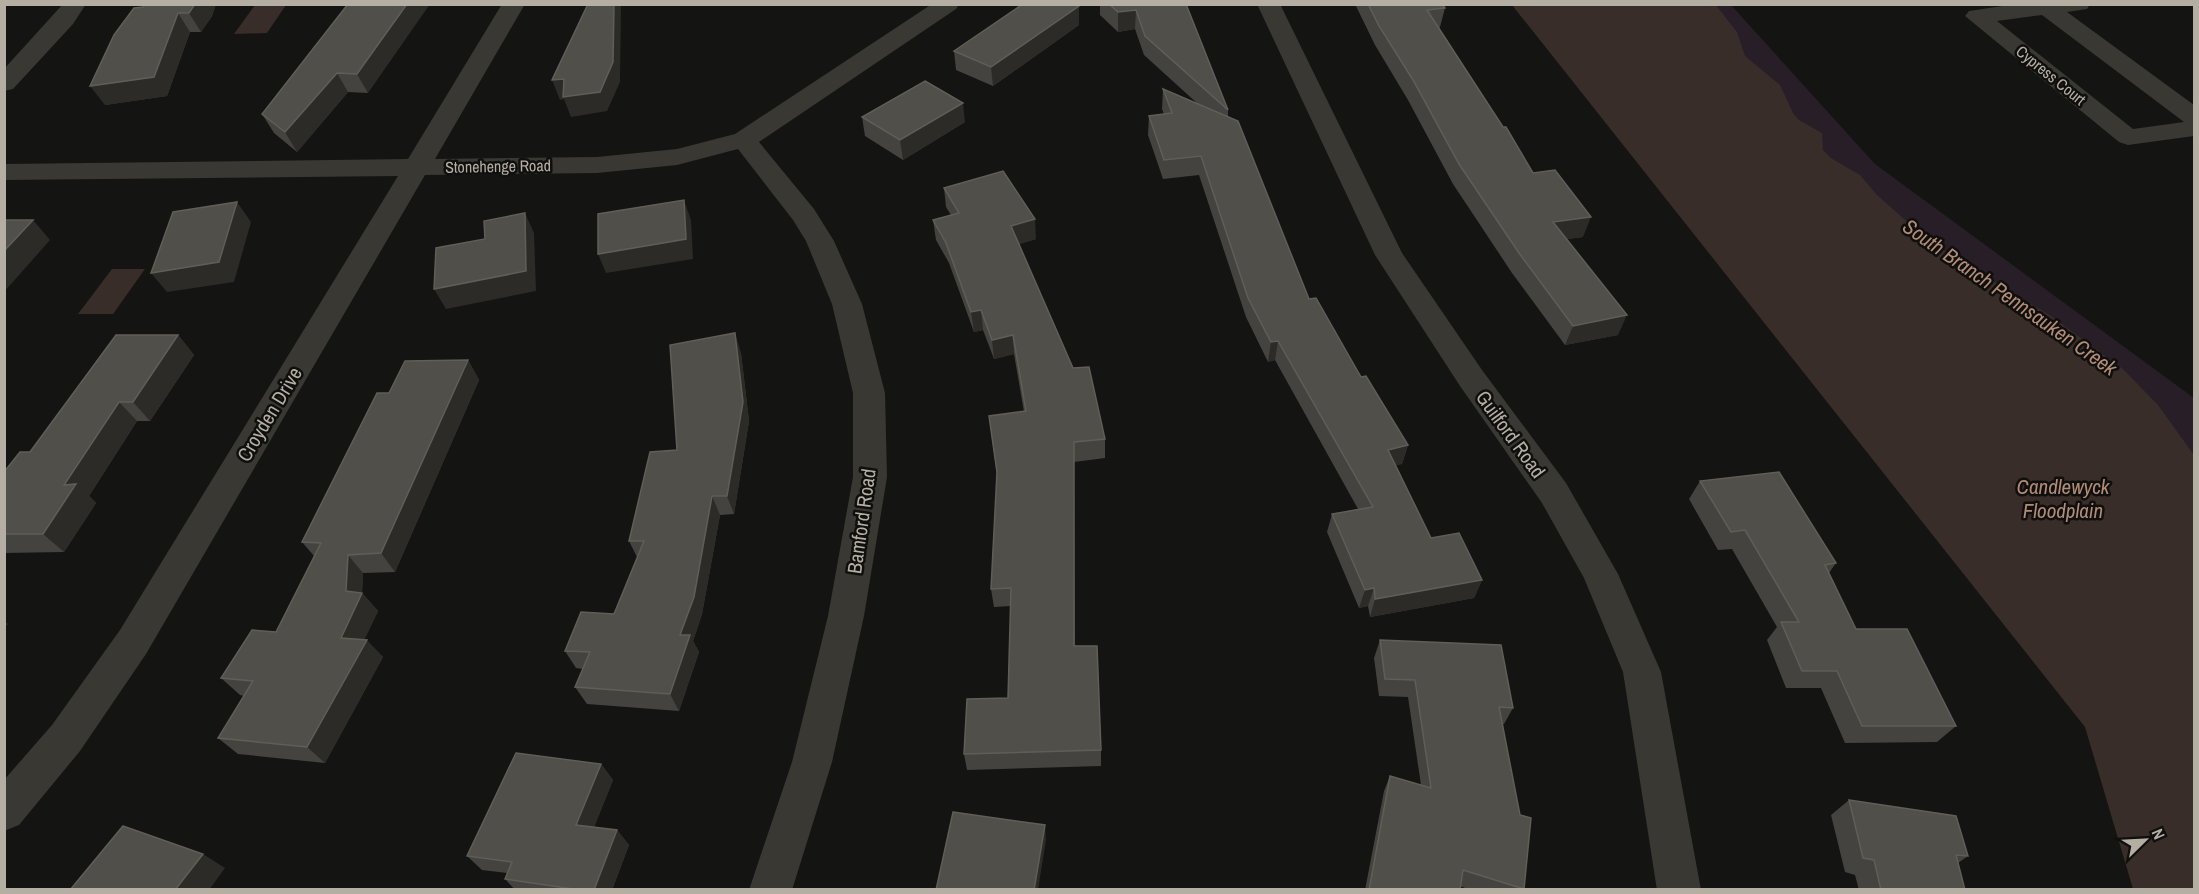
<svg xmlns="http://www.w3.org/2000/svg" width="2199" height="894" viewBox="0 0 2199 894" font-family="'Archivo Narrow',sans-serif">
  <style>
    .green { fill: #271e27 }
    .water { fill: #382d28 }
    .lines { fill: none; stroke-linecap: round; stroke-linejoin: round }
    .stream { fill: #382d28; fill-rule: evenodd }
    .minor { fill: #393833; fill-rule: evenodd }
    .wall { fill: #44433f }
    .shaded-wall { fill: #2c2b28 }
    .building { fill: #514f49; stroke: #605e57; stroke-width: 1.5 }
    .labels { text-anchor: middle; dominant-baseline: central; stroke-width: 5; stroke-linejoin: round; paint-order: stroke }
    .far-street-label { font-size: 16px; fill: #b5aea3; stroke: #0f0f0d }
    .street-label { font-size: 20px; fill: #b5aea3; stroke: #0f0f0d }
    .water-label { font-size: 21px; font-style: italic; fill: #b38c78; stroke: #0f0f0d }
  </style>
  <rect width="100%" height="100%" fill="#141412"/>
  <path class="green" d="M1710 5H1731L1875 164 2194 398V465L2153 409 2118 372 2047 319 1945 257 1917 237 1873 197 1856 177 1827 160 1818 151 1819 140 1814 131 1795 122 1788 114 1782 96 1741 57 1732 32 1718 17Z"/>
  <g class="water">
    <path d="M255 5H286L267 33 234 34Z"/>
    <path d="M1512 5H1710L1718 17 1732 32 1741 57 1776 87 1788 114 1795 122 1818 135V151L1827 160 1856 177 1873 197 1917 237 1945 257 2047 319 2118 372 2153 409 2194 465V889H2133L2085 727Z"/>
    <path d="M112 269H145L113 314H78Z"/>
  </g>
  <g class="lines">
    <path class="stream" d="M1706 4H1715L1737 32 1745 56 1780 85 1793 113 1799 120 1822 133 1823 150 1831 158 1860 175 1877 195 1921 234 1949 254 2051 316 2123 369 2158 405 2194 455V470L2189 469 2148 411 2113 375 2043 322 1941 260 1913 240 1869 199 1852 179 1823 162 1813 151V136L1791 124 1783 114 1772 88 1738 59 1728 33 1715 19Z"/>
    <g class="minor">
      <path d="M63 4H86L73 24 13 89 4 91V69Z"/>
      <path d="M502 4H525L435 159 597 157 677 149 735 134 932 4H959L956 9 759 142 814 209 834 241 862 304 885 393 887 477 864 616 832 762 792 890H749L792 762 828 616 853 477V393L832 304 806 241 793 220 738 149 677 165 597 173 425 175 146 654 80 751 19 825 4 831V780L52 725 120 630 398 176 4 180V164L408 159Z"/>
      <path d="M1257 4H1280L1402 253 1482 370 1566 483 1618 574 1661 672 1701 890H1657L1623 672 1584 578 1542 503 1460 386 1375 255Z"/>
      <path d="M2016 4H2090L2087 9 2067 12 2194 105V136L2128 145 2119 142 1965 16 1969 11ZM2042 15 2184 122 2133 129 1997 21Z"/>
    </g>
  </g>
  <g class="wall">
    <path d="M145 4H216L212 16 201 32H190L167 96 105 105Z"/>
    <path d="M348 4 368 93 348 92 297 152 274 133 262 114Z"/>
    <path d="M1100 4H1186L1228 110V116L1309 299 1408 445 1402 464 1395 465 1431 538 1482 580 1474 598 1370 617 1368 606 1359 608 1327 532 1332 514 1358 509 1275 360 1268 362 1246 317 1199 175 1163 179 1148 135 1149 116 1164 114 1162 109 1163 89 1198 104 1144 55 1135 29 1118 32 1100 15Z"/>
    <path d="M1355 4H1442L1445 8 1440 27 1439 28 1533 173 1583 237 1567 239 1618 335 1565 345 1512 273 1453 184 1408 100 1375 45Z"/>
    <path d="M1079 6V25L993 86 956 70 954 51Z"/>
    <path d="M862 117 965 122 903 160 865 136Z"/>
    <path d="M944 188 1036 239 1019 244 1073 368 1105 439V458L1074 462 1075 646 1101 750V766L967 770 964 754 1008 698 1011 606 994 607 991 589 997 475 989 416 1024 412 1014 354 994 359 983 330 974 332 949 263 936 240 933 220 951 215 946 207Z"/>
    <path d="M178 335 194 355 150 421H137L89 496 96 503 64 552 4 553V472Z"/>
    <path d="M741 353 749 421 734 514 720 515 702 614 693 641 699 652 679 711 587 704 575 687 583 669 576 668 565 651 614 614 637 557 629 541 677 450Z"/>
    <path d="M468 360 479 380 395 572 363 573 362 593 378 611 364 640 383 657 325 763 238 754 218 738 244 696 240 695 221 678 276 632 314 556 302 542 389 393Z"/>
    <path d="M1700 481 1836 563 1829 573 1856 629 1956 726 1937 742 1845 743 1821 688H1786L1767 640 1777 627 1732 549 1718 550 1689 499Z"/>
    <path d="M1380 640 1513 708 1504 724H1503L1523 890H1470L1460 886V890H1365L1384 791 1390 776 1421 785 1408 697 1379 696 1374 658Z"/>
    <path d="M601 764 613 780 594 827 617 830 629 845 612 890H515L505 879 507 873 482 870 467 856Z"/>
    <path d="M1849 800 1968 856 1958 863 1965 890H1859L1855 875 1845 872 1831 815Z"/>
  </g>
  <g class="shaded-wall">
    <path d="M195 4H216L212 16 201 32 189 13Z"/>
    <path d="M407 4H430L368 93 357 74Z"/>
    <path d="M614 4H621L620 82 607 111 571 117 564 99 560 100 552 80Z"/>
    <path d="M1079 6V25L993 86 991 67Z"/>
    <path d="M1136 10 1135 29 1118 32V12Z"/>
    <path d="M178 13 190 32 167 96 105 105 90 86Z"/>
    <path d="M337 73 348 92 297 152 285 132Z"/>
    <path d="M963 103 965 122 903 160 900 140Z"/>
    <path d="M684 200 691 220 693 259 606 273 598 254Z"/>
    <path d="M237 202 251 222 234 282 167 292 151 273Z"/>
    <path d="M525 213 534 233 536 291 446 309 434 289Z"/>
    <path d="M1591 217 1583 237 1546 242 1553 222Z"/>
    <path d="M1035 219 1036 239 1013 246 1011 226Z"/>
    <path d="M33 220 50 240 4 292V251Z"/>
    <path d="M981 310 983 330 974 332 971 312Z"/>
    <path d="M1627 315 1618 335 1565 345 1573 326Z"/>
    <path d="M735 333 741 353 749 421 734 514 727 496Z"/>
    <path d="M178 335 194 355 150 421 133 402Z"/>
    <path d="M1013 335 1014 354 994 359 992 340Z"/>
    <path d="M1278 341 1275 360 1268 362 1271 342Z"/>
    <path d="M468 360 479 380 395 572 381 553Z"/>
    <path d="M119 402 137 421 89 496 96 503 64 552 43 534 64 485Z"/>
    <path d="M1408 445 1402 464 1382 469 1388 450Z"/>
    <path d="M712 496 720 515 702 614 693 641 699 652 679 711 670 694 680 635Z"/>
    <path d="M348 555 363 573 362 593 378 611 357 655 341 638 346 591Z"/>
    <path d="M1482 580 1474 598 1370 617 1375 599Z"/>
    <path d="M1374 588 1368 606 1359 608 1365 590Z"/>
    <path d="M4 621 8 624 4 628Z"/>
    <path d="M367 640 383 657 325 763 307 747Z"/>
    <path d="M601 764 613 780 589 840 576 825Z"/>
    <path d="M1045 825 1046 840 1038 890H1034Z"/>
    <path d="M617 830 629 845 612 890H594Z"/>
    <path d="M203 854 225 868 209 890H175Z"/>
  </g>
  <g class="building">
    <path d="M145 4H195L189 13H178L154 77 90 86 114 35 134 8 143 7Z"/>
    <path d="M348 4H407L357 74 337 73 285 132 262 114Z"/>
    <path d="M588 4H614L613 62 600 92 563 97 564 79 552 80Z"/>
    <path d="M1023 4H1078L1079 6 991 67 954 51Z"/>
    <path d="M1109 4H1186L1228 110 1145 36 1136 10 1118 12Z"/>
    <path d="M1368 4H1442L1445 8 1427 10 1503 127H1506L1533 173 1555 170 1591 217 1553 222 1627 315 1573 326 1519 253 1459 164 1413 80 1379 26Z"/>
    <path d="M925 81 963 103 900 140 862 117Z"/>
    <path d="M1163 89 1238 121 1309 299 1316 298 1361 377 1366 376 1408 445 1388 450 1431 538 1459 533 1482 580 1375 599 1374 588 1365 590 1332 514 1373 507 1278 341 1271 342 1248 298 1201 156 1164 160 1149 116 1172 113Z"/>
    <path d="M1003 171 1035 219 1011 226 1073 368 1089 367 1105 439 1074 442V646H1097L1101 750 964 754 967 699 1008 698 1011 588 991 589 997 472 989 416 1026 411 1013 335 992 340 981 310 971 312 946 243 933 220 959 213 944 188Z"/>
    <path d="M684 200 686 239 598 254V214Z"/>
    <path d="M237 202 219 262 151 273 173 212Z"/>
    <path d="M525 213 526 271 434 289 436 248 485 239 484 221Z"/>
    <path d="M4 220H33L4 251Z"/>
    <path d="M735 333 743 402 727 496H712L694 597 680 635H690L670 694 575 687 590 652 565 651 581 612 614 614 644 541H629L650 452 677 450 670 345Z"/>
    <path d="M116 335H178L133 402H119L64 485 76 484 43 534H4V472L20 452H30Z"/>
    <path d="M468 360 381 553 348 555 346 591 362 593 341 638 367 640 307 747 218 738 253 681 221 678 252 630 276 632 321 543 302 542 377 393H389L405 361Z"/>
    <path d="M1779 472 1836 563 1825 565 1856 629H1907L1956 726H1862L1837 671H1802L1781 622H1799L1745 530 1731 532 1700 481Z"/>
    <path d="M1380 640 1501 645 1513 708 1499 707 1520 815 1531 818 1524 889 1463 870 1460 890H1369L1390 776 1431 788 1415 680 1385 679Z"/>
    <path d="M516 753 601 764 576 825 617 830 594 890H580L505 879 512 862 467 856Z"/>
    <path d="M1849 800 1956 816 1968 856 1956 855 1965 890H1881L1874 860 1863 858Z"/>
    <path d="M953 812 1045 825 1034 890H936Z"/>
    <path d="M123 826 203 854 175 890H70Z"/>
  </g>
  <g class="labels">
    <g class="far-street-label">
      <text transform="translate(2051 75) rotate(39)">Cypress Court</text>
      <text transform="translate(498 166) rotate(-1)">Stonehenge Road</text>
    </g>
    <g class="street-label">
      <text transform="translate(269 414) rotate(-59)">Croyden Drive</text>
      <text transform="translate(1511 434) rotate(54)">Guilford Road</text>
      <text transform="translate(861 521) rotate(-82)">Bamford Road</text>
    </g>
    <g class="water-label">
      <text transform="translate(2010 297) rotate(35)">South Branch Pennsauken Creek</text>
      <text x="2063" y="486">Candlewyck<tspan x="2063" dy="24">Floodplain</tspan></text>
    </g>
  </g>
  <rect width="2199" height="894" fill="none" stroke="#b5aea3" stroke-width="12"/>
  <g transform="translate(2145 840) rotate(66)" stroke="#0f0f0d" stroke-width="4.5" paint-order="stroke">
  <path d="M0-4.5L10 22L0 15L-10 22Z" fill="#b5aea3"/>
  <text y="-9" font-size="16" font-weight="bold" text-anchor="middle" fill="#b5aea3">N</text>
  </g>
</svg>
